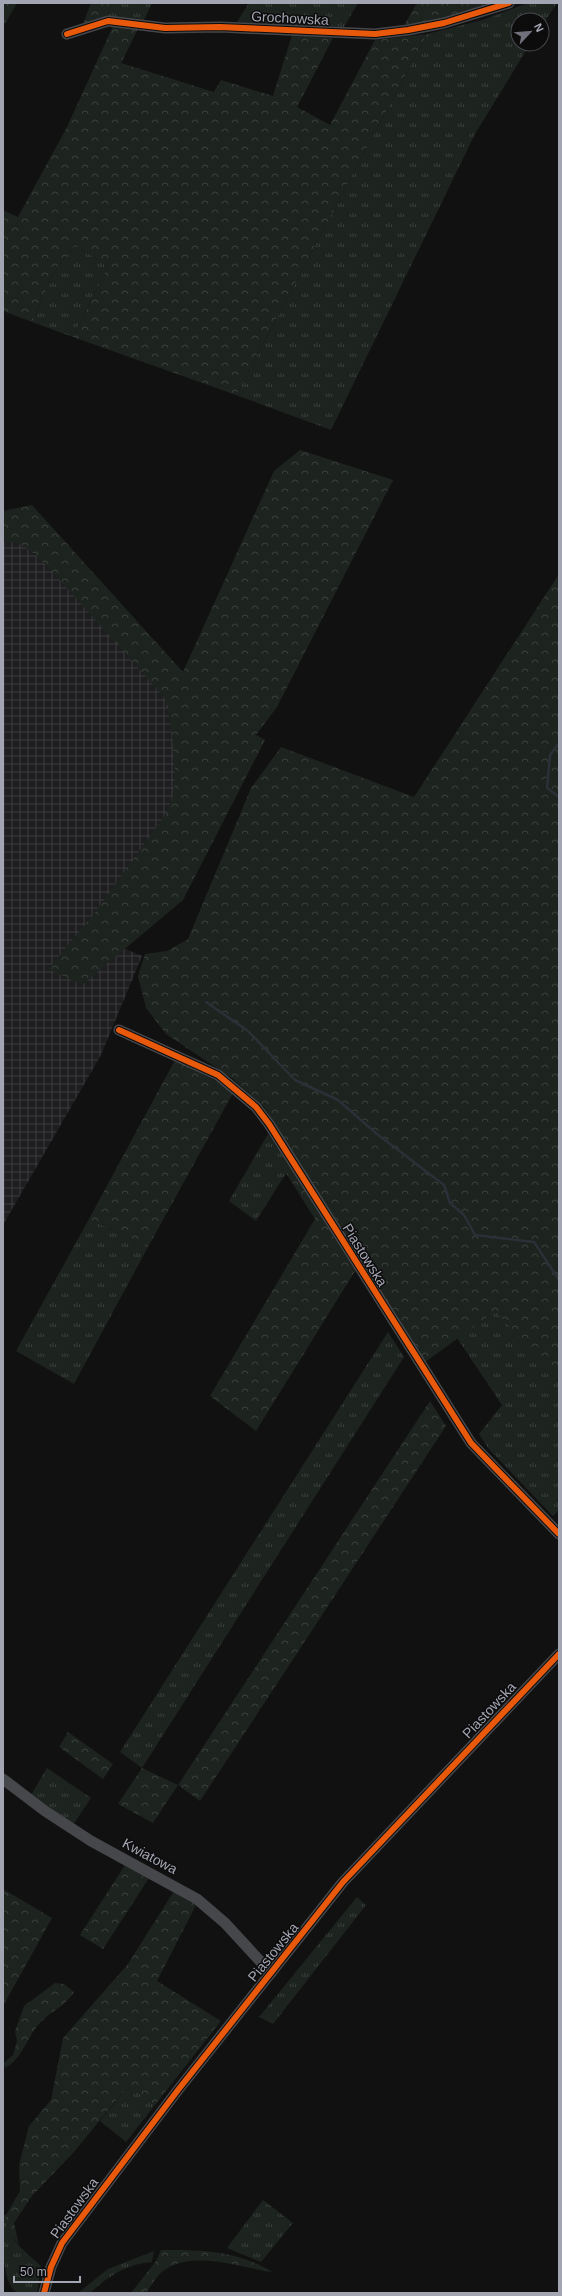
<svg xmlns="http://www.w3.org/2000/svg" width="562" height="2296" viewBox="0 0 562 2296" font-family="Helvetica,sans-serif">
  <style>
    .industrial { fill: url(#industrial-grid) }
    .grass { fill: url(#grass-tufts) }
    .forest { fill: url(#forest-crowns) }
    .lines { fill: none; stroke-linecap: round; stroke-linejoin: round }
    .stream { stroke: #2a3037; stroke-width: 2.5 }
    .minor { stroke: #46474a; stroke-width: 11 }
    .cycleway-casing { stroke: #0c0c0d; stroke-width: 8 }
    .cycleway { stroke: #e8590c; stroke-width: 6 }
    .labels { text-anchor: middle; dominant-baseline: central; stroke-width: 3; stroke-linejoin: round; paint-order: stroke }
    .street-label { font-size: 14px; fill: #a3a5b2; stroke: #0c0c0d }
  </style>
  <defs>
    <pattern id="industrial-grid" width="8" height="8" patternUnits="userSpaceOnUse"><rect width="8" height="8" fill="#1e1e20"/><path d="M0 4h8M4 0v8" fill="none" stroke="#3c3c3e"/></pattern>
    <pattern id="grass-tufts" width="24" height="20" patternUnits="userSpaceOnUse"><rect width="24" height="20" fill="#1d231f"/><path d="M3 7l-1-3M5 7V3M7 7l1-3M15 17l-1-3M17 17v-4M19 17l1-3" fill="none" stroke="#3b403d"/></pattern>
    <pattern id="forest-crowns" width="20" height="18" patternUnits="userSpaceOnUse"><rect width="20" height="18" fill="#1d231f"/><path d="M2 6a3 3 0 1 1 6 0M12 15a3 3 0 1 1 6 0" fill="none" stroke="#3b403d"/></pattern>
  </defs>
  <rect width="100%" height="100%" fill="#111112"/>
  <path class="industrial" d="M3 511 202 692 207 805 117 945 142 956 101 1055 3 1225Z"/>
  <g class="grass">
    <path d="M113 3H152L143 22 106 18Z"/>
    <path d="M249 3H358L344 27 237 22Z"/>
    <path d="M528 3H557L542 26V20H518V44H530L475 134 331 430 236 395 427 34 482 20Z"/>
    <path d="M75 244 108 267 73 337 32 322 53 274Z"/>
    <path d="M268 1134 290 1167 256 1221 229 1201Z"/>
    <path d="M89 1219 148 1247 74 1384 16 1351Z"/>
    <path d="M495 1310 559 1377V1510L553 1516 488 1448 479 1434 502 1405 457 1338Z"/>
    <path d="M388 1332 404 1357 142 1768 120 1752Z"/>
    <path d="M47 1768 91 1798 73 1825 31 1795Z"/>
    <path d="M357 1897 366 1905 273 2024 259 2017Z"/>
    <path d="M129 2085 155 2105 126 2142 100 2121Z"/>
    <path d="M263 2200 293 2223 261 2262 227 2248Z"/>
    <path d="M3 2215H6C7 2240 24 2250 41 2266L37 2293C32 2293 24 2294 19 2293 0 2288 3 2232 3 2215Z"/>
    <path d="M154 2251 152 2262C127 2264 108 2276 90 2293H78L108 2269Z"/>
  </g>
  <g class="forest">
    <path d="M3 3H17L3 27Z"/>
    <path d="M91 3H113L106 18 83 24Z"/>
    <path d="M417 3H494L437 21 403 27Z"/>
    <path d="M113 26 138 29 121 63 214 92 221 80 273 96 292 35 333 38 297 107 330 125 375 40 427 34 236 395 73 337 108 267 75 244 53 274 32 322 3 311V210L18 217 67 127Z"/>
    <path d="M300 450 393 480 277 707 256 735 265 740 183 900 82 985 48 969 93 915 167 812C169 806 172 800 173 794 178 774 171 716 164 697L47 566C34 554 22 540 3 542V511L32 505 183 672 274 471Z"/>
    <path d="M559 574V1380L495 1311 424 1363 264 1107 232 1078 166 1034 146 1008 138 976 145 954 167 951 188 939 251 788 281 747 414 797Z"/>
    <path d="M175 1060 220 1083 233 1093 148 1247 89 1219Z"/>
    <path d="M290 1166 355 1271 256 1431 210 1396 315 1219 286 1173Z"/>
    <path d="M430 1401 446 1426 200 1801 178 1785 153 1823 118 1804 142 1768 178 1785Z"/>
    <path d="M68 1732 113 1764 103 1779 59 1747Z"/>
    <path d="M125 1865 149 1878 103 1949 80 1935Z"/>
    <path d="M3 1889 52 1918 3 2006Z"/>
    <path d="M174 1891 197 1903 157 1981 221 2021 155 2105 128 2086 73 2153 31 2197 14 2223 19 2245 6 2229V2215L20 2191 19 2165 29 2126 51 2100 63 2038 128 1964Z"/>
    <path d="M55 1983 64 1984 74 1992C64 2007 56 2008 44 2019 27 2033 25 2057 5 2068L4 2063 13 2055 17 2041 15 2031 24 2006Z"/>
    <path d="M161 2250C205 2250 234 2250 273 2272 240 2268 197 2250 166 2269 158 2273 151 2286 146 2293H131L156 2261Z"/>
  </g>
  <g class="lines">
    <g class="stream">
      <path d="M559 743 550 755 547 788 559 797"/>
      <path d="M206 1002 248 1031 295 1080 338 1100 377 1134 444 1185 450 1203 464 1215 475 1235 534 1242 559 1280"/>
    </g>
    <g class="minor">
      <path d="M67 34 108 21 165 28 220 27 375 34 408 30 444 23 509 3"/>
      <path d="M119 1030 218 1075 256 1107 269 1124 471 1443 559 1534"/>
      <path d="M3 1779 45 1811 91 1841 197 1899 225 1923 271 1973"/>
      <path d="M44 2293 51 2267 62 2243 178 2090 343 1882 559 1654"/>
    </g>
    <defs>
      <g id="cycleway">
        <path d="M67 34 108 21 165 28 220 27 375 34 408 30 444 23 509 3"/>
        <path d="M119 1030 218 1075 256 1107 269 1124 471 1443 559 1534"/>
        <path d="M44 2293 51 2267 62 2243 178 2090 343 1882 559 1654"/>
      </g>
    </defs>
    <use href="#cycleway" class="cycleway-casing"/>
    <use href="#cycleway" class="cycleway"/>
  </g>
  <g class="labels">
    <g class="street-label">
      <text transform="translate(290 18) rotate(3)">Grochowska</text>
      <text transform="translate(365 1255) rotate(58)">Piastowska</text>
      <text transform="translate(489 1710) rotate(-47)">Piastowska</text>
      <text transform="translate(150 1856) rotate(28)">Kwiatowa</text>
      <text transform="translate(273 1952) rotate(-51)">Piastowska</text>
      <text transform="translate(74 2208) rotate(-54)">Piastowska</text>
    </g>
  </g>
  <rect width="562" height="2296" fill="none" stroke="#a3a5b2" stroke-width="8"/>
  <g transform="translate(530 32) rotate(64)"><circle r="19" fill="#0c0c0d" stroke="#48494f"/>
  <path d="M0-3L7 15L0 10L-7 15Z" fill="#70717a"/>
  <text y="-6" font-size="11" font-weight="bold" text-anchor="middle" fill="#a3a5b2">N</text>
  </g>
  <path d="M14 2276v6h66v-6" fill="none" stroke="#a3a5b2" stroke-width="2"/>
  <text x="20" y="2276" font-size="12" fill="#a3a5b2" stroke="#0c0c0d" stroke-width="3" paint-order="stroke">50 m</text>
</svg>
